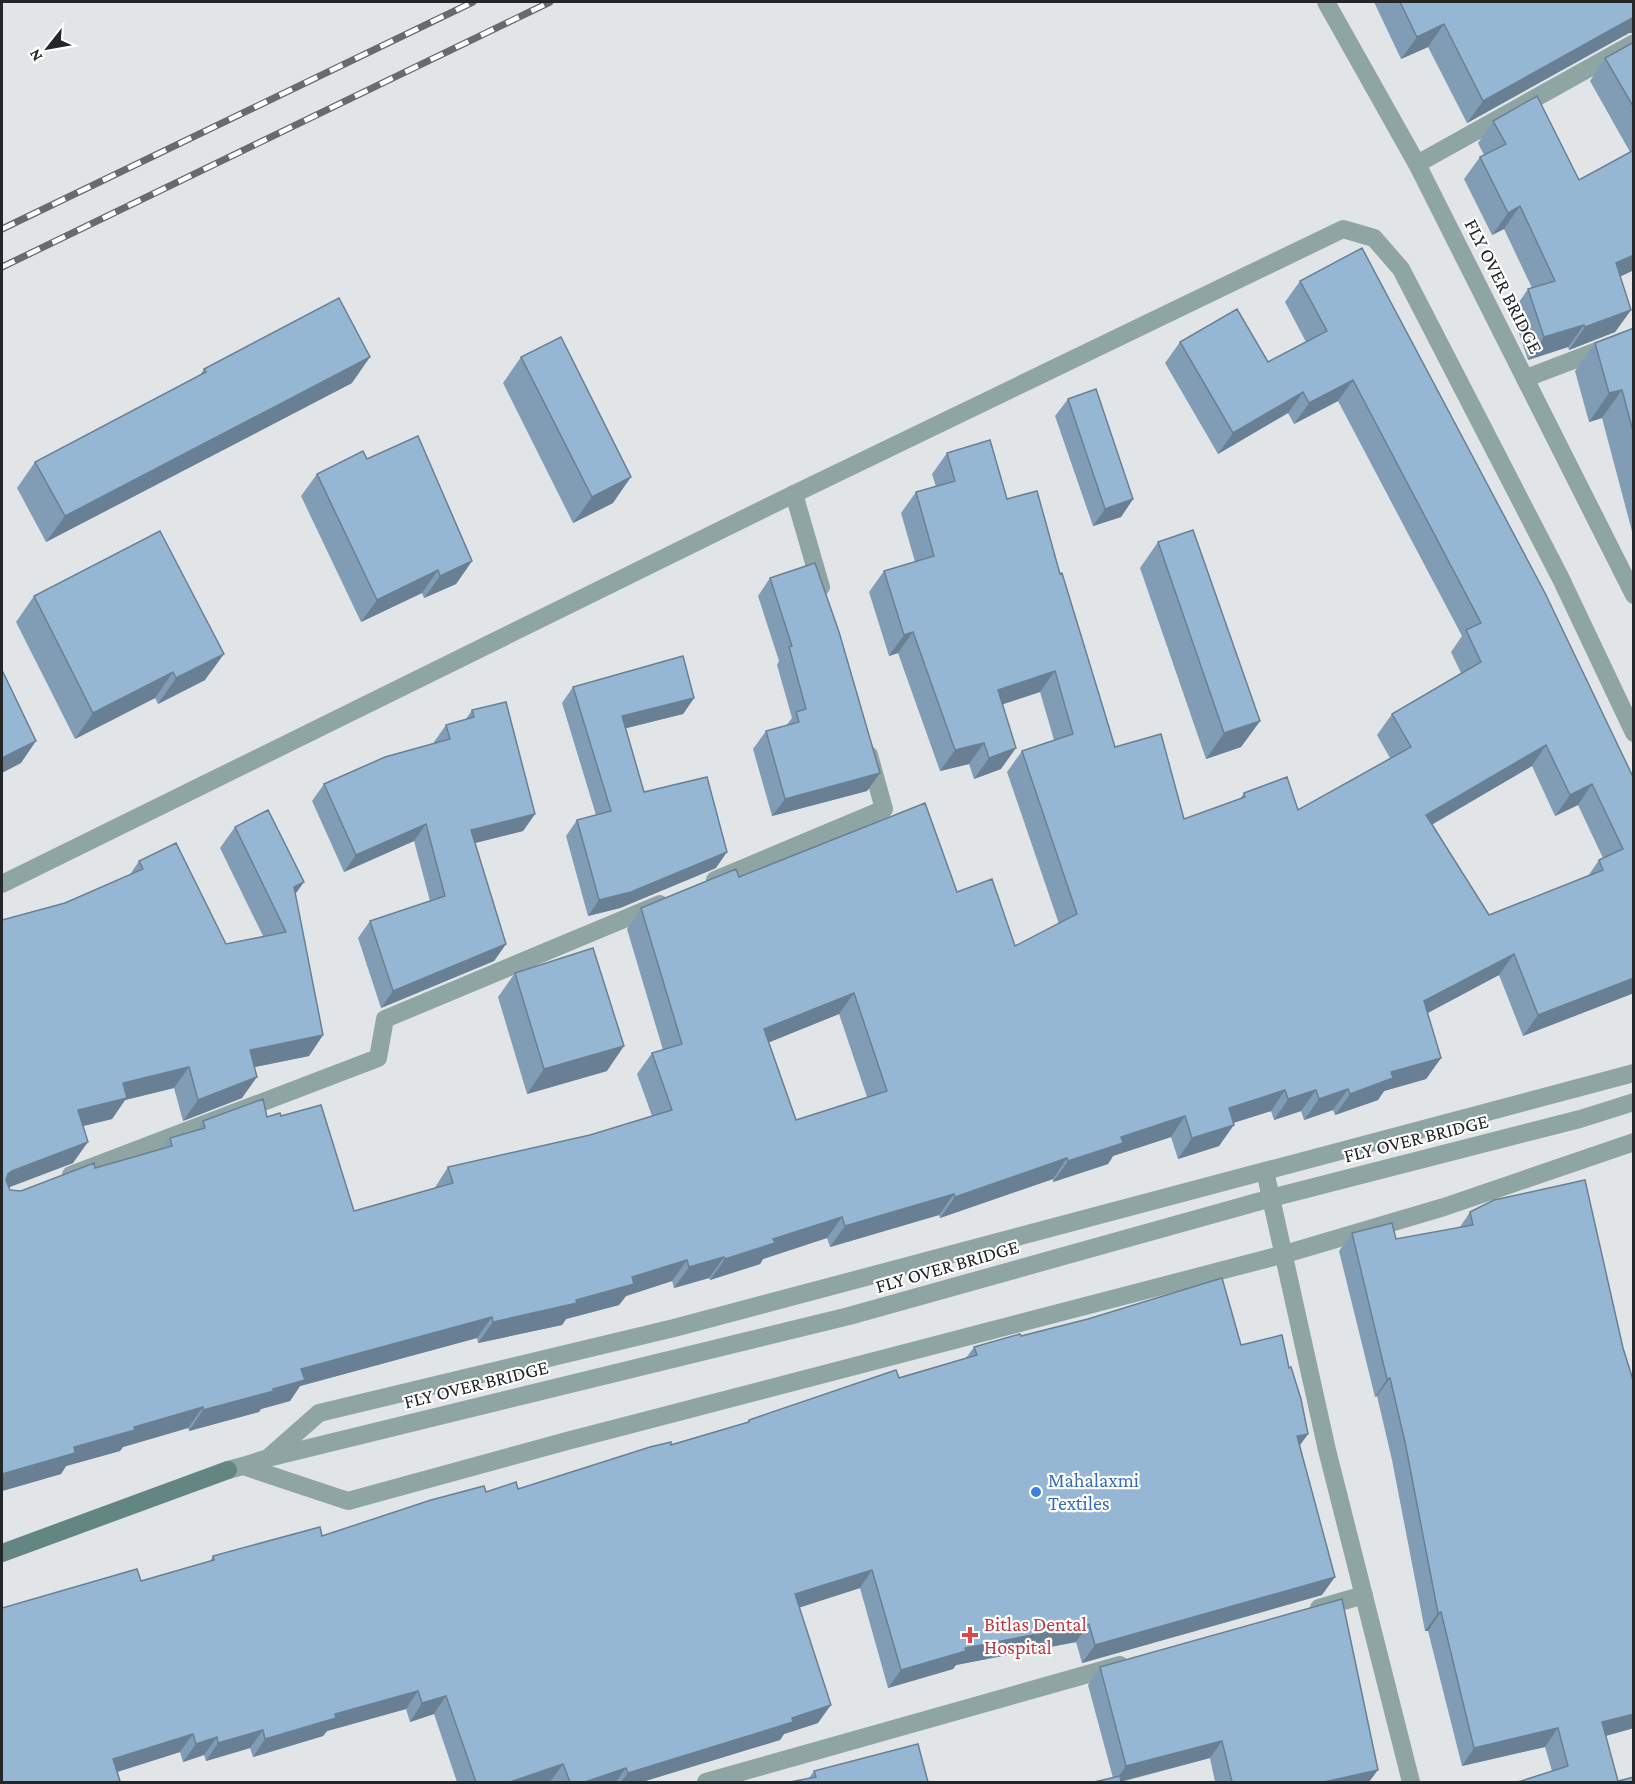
<svg xmlns="http://www.w3.org/2000/svg" width="1635" height="1784" viewBox="0 0 1635 1784" font-family="'Crimson Pro',serif">
  <style>
    .lines { fill: none; stroke-linecap: round; stroke-linejoin: round }
    .street { stroke: #8fa5a3; stroke-width: 18 }
    .secondary { stroke: #648683; stroke-width: 18 }
    .rail-casing { stroke: #696a6c; stroke-width: 7 }
    .rail { stroke: #fff; stroke-width: 4.5; stroke-dasharray: 14; stroke-linecap: butt }
    .wall { fill: #819db6; fill-rule: evenodd }
    .shaded-wall { fill: #698094 }
    .building { fill: #96b7d4; stroke: #698094; stroke-width: 1.5; fill-rule: evenodd }
    .shop-dot { fill: #3f7fe0; stroke: #fff; stroke-width: 2 }
    .health-dot { fill: #e0444e; stroke: #fff; stroke-width: 2 }
    .labels { text-anchor: middle; dominant-baseline: central; stroke-width: 4.5; stroke-linejoin: round; paint-order: stroke }
    .street-label { font-size: 20px; fill: #252627; stroke: #fff }
    .shop-label { font-size: 20px; fill: #366cbe; stroke: #fff; text-anchor: start }
    .health-label { font-size: 20px; fill: #be3a42; stroke: #fff; text-anchor: start }
  </style>
  <rect width="100%" height="100%" fill="#e2e5e7"/>
  <g class="lines">
    <g class="street">
      <path d="M1326 2 1417 164 1634 595"/>
      <path d="M1417 164 1634 43"/>
      <path d="M1526 378 1634 337"/>
      <path d="M794 494 821 587"/>
      <path d="M715 880 884 809 869 755"/>
      <path d="M2 884 794 494 1343 229 1374 238 1401 269 1561 579 1634 733"/>
      <path d="M1265 1171 1327 1450 1411 1782"/>
      <path d="M71 1175 378 1058 385 1019 660 904"/>
      <path d="M272 1457 849 1316 1275 1197 1580 1119 1634 1102"/>
      <path d="M243 1466 268 1458 319 1413 674 1328 1634 1073"/>
      <path d="M228 1470 243 1466 348 1501 567 1441 1285 1254 1444 1207 1634 1142"/>
      <path d="M1319 1608 1364 1595"/>
      <path d="M706 1782 1120 1665"/>
    </g>
    <path class="secondary" d="M2 1553 228 1470"/>
    <defs>
      <g id="rail">
        <path d="M2 229 473 2"/>
        <path d="M2 267 550 2"/>
      </g>
    </defs>
    <use href="#rail" class="rail-casing"/>
    <use href="#rail" class="rail"/>
  </g>
  <g class="wall">
    <path d="M1374 2H1634V33H1629L1467 123 1428 47 1401 59Z"/>
    <path d="M1634 42V270L1620 276 1631 310 1615 332 1569 350 1568 347 1528 360 1512 312 1528 289 1532 288 1504 229 1492 235 1464 179 1480 157 1484 155 1478 143 1493 121 1579 180 1630 152 1590 81 1605 58Z"/>
    <path d="M1300 281 1634 779V993L1523 1036 1499 975 1427 1013 1441 1058 1426 1079 1384 1091 1378 1100 1335 1115 1333 1110 1304 1120 1301 1111 1274 1120 1271 1111 1233 1123 1219 1146 1178 1159 1171 1137 1113 1156 1108 1164 1053 1182V1179L940 1218 939 1215 830 1247 827 1238 763 1259 760 1264 710 1280 709 1278 674 1288 672 1281 626 1296 619 1305 566 1319 562 1325 478 1343 477 1338 300 1386 290 1401 261 1409 259 1412 189 1431 188 1428 123 1447 120 1451 66 1466 61 1474 2 1491V920L65 903 129 876 139 861 226 944 263 936 220 848 235 827 295 894 323 1035 309 1056 254 1067 242 1098 183 1121 174 1088 125 1100 112 1119 83 1126 73 1163 9 1187 10 1190 21 1191 95 1168 162 1149 170 1138 197 1131 203 1121 281 1116 354 1211 434 1189 448 1167 590 1135 652 1116 637 1074 652 1053 663 1050 627 929 641 908 739 877 957 892 1015 946 1059 924 1007 772 1022 751 1054 740 1040 692 1002 704 1001 769 974 779 969 764 940 771 898 653 889 656 869 592 884 571 915 562 901 513 916 492 936 487 932 474 947 453 1007 499 1060 574 1115 747 1184 819 1240 799 1244 793 1298 810 1390 758 1377 735 1392 714 1461 673 1451 652 1462 636 1338 401 1294 424 1288 413 1218 454 1165 363 1180 342 1268 362 1306 342 1285 302ZM1532 766 1555 816 1578 805 1603 858 1599 860 1588 876 1489 915 1432 824ZM839 1014 867 1097 796 1120 769 1042Z"/>
    <path d="M1634 328V539L1602 418 1589 422 1575 371 1595 343Z"/>
    <path d="M521 357 613 503 573 523 503 383Z"/>
    <path d="M204 369 352 383 46 542 17 488 35 462 200 375Z"/>
    <path d="M1068 399 1133 499 1121 517 1093 526 1055 416Z"/>
    <path d="M367 459 472 561 456 584 424 598 422 593 361 622 301 496 317 474Z"/>
    <path d="M1158 542 1260 721 1241 747 1206 759 1140 568Z"/>
    <path d="M770 578 880 773 867 791 772 816 753 749 766 731 786 726 792 718 777 665 779 661 758 596Z"/>
    <path d="M34 596 205 680 158 704 155 698 75 739 16 622Z"/>
    <path d="M573 687 694 698 683 714 626 728 644 792 716 868 620 908 588 916 566 836 577 820 596 815 562 703Z"/>
    <path d="M472 710 535 814 523 831 475 843 506 944 494 961 381 1008 358 938 370 921 430 901 414 841 344 872 312 801 324 784 434 744V742L446 725 466 719Z"/>
    <path d="M515 973 607 1071 527 1094 498 997Z"/>
    <path d="M1585 1180 1623 1348 1634 1383V1728L1606 1736 1618 1781 1634 1777V1782H1518L1552 1771 1545 1747 1462 1766 1428 1631H1425L1392 1460 1377 1396 1375 1397 1339 1251 1352 1233 1392 1223 1396 1239 1460 1227 1470 1212 1494 1200Z"/>
    <path d="M1021 1336 1241 1345 1289 1368 1308 1434 1300 1445 1322 1595 1082 1663 1076 1642 956 1665 953 1669 888 1688 860 1588 799 1607 818 1723 784 1734 780 1740 642 1782H457L434 1714 410 1722 406 1709 327 1731 323 1736 253 1757 250 1748 206 1761 204 1755 183 1762 180 1752 117 1772 2 1782 141 1581 210 1561 213 1556 322 1536 486 1492 518 1489 747 1422 749 1420 966 1358 974 1347Z"/>
    <path d="M1100 1667 1369 1782H1215L1210 1758 1121 1782 1113 1778 1088 1685Z"/>
    <path d="M814 1771 928 1782 809 1778Z"/>
  </g>
  <g class="shaded-wall">
    <path d="M1634 17V33H1629L1467 123 1483 101Z"/>
    <path d="M1444 24 1428 47 1401 59 1417 37Z"/>
    <path d="M1520 206 1504 229 1492 235 1508 213Z"/>
    <path d="M1634 255V270L1601 286 1616 263Z"/>
    <path d="M1631 310 1615 332 1569 350 1585 327Z"/>
    <path d="M1584 325 1568 347 1528 360 1544 337Z"/>
    <path d="M370 357 352 383 46 542 65 516Z"/>
    <path d="M1353 380 1338 401 1294 424 1309 403Z"/>
    <path d="M1622 390 1602 418 1589 422 1609 393Z"/>
    <path d="M1303 392 1288 413 1218 454 1233 433Z"/>
    <path d="M631 477 613 503 573 523 592 497Z"/>
    <path d="M1133 499 1121 517 1093 526 1105 509Z"/>
    <path d="M472 561 456 584 424 598 440 576Z"/>
    <path d="M438 570 422 593 361 622 377 600Z"/>
    <path d="M913 632 898 653 889 656 904 635Z"/>
    <path d="M224 654 205 680 158 704 176 678Z"/>
    <path d="M1055 671 1040 692 983 711 998 690Z"/>
    <path d="M173 672 155 698 75 739 93 713Z"/>
    <path d="M694 698 683 714 611 732 622 716Z"/>
    <path d="M1260 721 1241 747 1206 759 1224 733Z"/>
    <path d="M36 741 21 763 2 773V758Z"/>
    <path d="M984 743 969 764 940 771 955 750Z"/>
    <path d="M1546 745 1532 766 1411 837 1426 815Z"/>
    <path d="M1016 748 1001 769 974 779 989 758Z"/>
    <path d="M880 773 867 791 772 816 785 799Z"/>
    <path d="M1592 784 1578 805 1555 816 1570 795Z"/>
    <path d="M535 814 523 831 459 847 471 830Z"/>
    <path d="M426 824 414 841 344 872 356 855Z"/>
    <path d="M727 852 716 868 620 908 588 916 599 900Z"/>
    <path d="M304 882 289 903 294 887Z"/>
    <path d="M506 944 494 961 381 1008 393 991Z"/>
    <path d="M1514 954 1499 975 1409 1023 1424 1001Z"/>
    <path d="M1634 978V993L1523 1036 1538 1015Z"/>
    <path d="M854 993 839 1014 750 1050 764 1029Z"/>
    <path d="M323 1035 309 1056 235 1071 250 1050Z"/>
    <path d="M624 1046 607 1071 527 1094 544 1069Z"/>
    <path d="M1441 1058 1426 1079 1384 1091 1378 1100 1335 1115 1350 1094 1391 1072Z"/>
    <path d="M189 1067 174 1088 125 1100 112 1119 63 1131 78 1110 123 1083Z"/>
    <path d="M257 1077 242 1098 183 1121 198 1100Z"/>
    <path d="M1348 1089 1333 1110 1304 1120 1319 1099Z"/>
    <path d="M1285 1090 1271 1111 1214 1129 1229 1108Z"/>
    <path d="M1316 1090 1301 1111 1274 1120 1288 1099Z"/>
    <path d="M1185 1116 1171 1137 1113 1156 1108 1164 1053 1182 1068 1161 1121 1137Z"/>
    <path d="M1234 1125 1219 1146 1178 1159 1192 1138Z"/>
    <path d="M88 1142 73 1163 2 1190 8 1174 12 1171Z"/>
    <path d="M1067 1158 1053 1179 940 1218 955 1197Z"/>
    <path d="M954 1194 939 1215 830 1247 845 1226Z"/>
    <path d="M842 1217 827 1238 763 1259 760 1264 710 1280 725 1259 773 1239Z"/>
    <path d="M724 1257 709 1278 674 1288 689 1267Z"/>
    <path d="M687 1260 672 1281 626 1296 619 1305 566 1319 562 1325 478 1343 493 1322 576 1300 632 1277Z"/>
    <path d="M492 1317 477 1338 300 1386 290 1401 261 1409 259 1412 189 1431 203 1410 273 1389 301 1369Z"/>
    <path d="M1390 1378 1377 1396 1375 1397 1387 1379Z"/>
    <path d="M203 1407 188 1428 123 1447 120 1451 66 1466 61 1474 2 1491V1474L74 1447 134 1427Z"/>
    <path d="M1308 1434 1295 1452 1297 1436Z"/>
    <path d="M872 1570 860 1588 783 1613 795 1594Z"/>
    <path d="M1335 1577 1322 1595 1082 1663 1095 1645Z"/>
    <path d="M1441 1612 1428 1631H1425L1438 1613Z"/>
    <path d="M1089 1624 1076 1642 956 1665 953 1669 888 1688 901 1670 965 1648Z"/>
    <path d="M418 1691 406 1709 327 1731 323 1736 253 1757 265 1739 335 1714Z"/>
    <path d="M446 1696 434 1714 410 1722 422 1703Z"/>
    <path d="M831 1705 818 1723 784 1734 780 1740 642 1782H621L628 1773Z"/>
    <path d="M1634 1714V1728L1590 1740 1602 1722Z"/>
    <path d="M1558 1728 1545 1747 1462 1766 1474 1748Z"/>
    <path d="M263 1730 250 1748 206 1761 218 1743Z"/>
    <path d="M193 1734 180 1752 101 1777 113 1759Z"/>
    <path d="M217 1737 204 1755 183 1762 196 1744Z"/>
    <path d="M1222 1741 1210 1758 1118 1782H1115L1126 1766Z"/>
    <path d="M563 1764 550 1782H510Z"/>
    <path d="M626 1768 616 1782H585Z"/>
    <path d="M1378 1770 1369 1782H1324Z"/>
  </g>
  <g class="building">
    <path d="M1400 2H1634V17L1483 101 1444 24 1417 37Z"/>
    <path d="M1634 42V108L1605 58Z"/>
    <path d="M1537 96 1579 180 1634 150V255L1616 263 1631 310 1585 327 1584 325 1544 337 1528 289 1555 281 1520 206 1508 213 1480 157 1506 144 1493 121Z"/>
    <path d="M1362 248 1545 593 1634 779V978L1538 1015 1514 954 1424 1001 1441 1058 1391 1072 1393 1078 1350 1094 1348 1089 1319 1099 1316 1090 1288 1099 1285 1090 1229 1108 1234 1125 1192 1138 1185 1116 1121 1137 1123 1143 1068 1161 1067 1158 955 1197 954 1194 845 1226 842 1217 773 1239 775 1243 725 1259 724 1257 689 1267 687 1260 632 1277 634 1284 576 1300 577 1303 493 1322 492 1317 301 1369 305 1380 273 1389 274 1391 203 1410V1407L134 1427 135 1430 74 1447 75 1453 2 1474V920L65 903 143 869 139 861 176 843 226 944 286 932 235 827 268 810 304 882 294 887 323 1035 250 1050 257 1077 198 1100 189 1067 123 1083 127 1098 78 1110 88 1142 12 1171 8 1174 6 1180 10 1190 21 1191 94 1163 95 1168 172 1146 170 1138 205 1128 203 1121 263 1099 267 1117 280 1113 281 1116 321 1105 354 1211 453 1183 448 1167 590 1135 672 1110 652 1053 682 1044 641 908 736 869 739 877 925 803 957 892 992 879 1015 946 1077 914 1022 751 1073 734 1055 671 998 690 1016 748 989 758 984 743 955 750 913 632 904 635 884 571 934 556 916 492 955 481 947 453 990 440 1007 499 1037 491 1060 574 1062 573 1115 747 1161 734 1184 819 1245 797 1244 793 1287 777 1298 810 1411 747 1392 714 1481 662 1466 630 1481 623 1353 380 1309 403 1303 392 1233 433 1180 342 1237 309 1268 362 1327 331 1300 281ZM1546 745 1570 795 1592 784 1623 849 1599 860 1603 870 1489 915 1426 815ZM854 993 887 1091 796 1120 764 1029Z"/>
    <path d="M339 298 370 357 65 516 35 462 206 372 204 369Z"/>
    <path d="M1634 328V435L1622 390 1609 393 1595 343Z"/>
    <path d="M561 337 631 477 592 497 521 357Z"/>
    <path d="M1096 389 1133 499 1105 509 1068 399Z"/>
    <path d="M418 436 472 561 440 576 438 570 377 600 317 474 363 451 367 459Z"/>
    <path d="M1193 530 1260 721 1224 733 1158 542Z"/>
    <path d="M160 531 224 654 176 678 173 672 93 713 34 596Z"/>
    <path d="M815 563 839 632 880 773 785 799 766 731 799 722 796 712 806 709 789 647 792 646 770 578Z"/>
    <path d="M683 656 694 698 622 716 644 792 707 777 727 852 631 892 599 900 577 820 611 811 573 687Z"/>
    <path d="M2 670 36 741 2 758Z"/>
    <path d="M506 702 535 814 471 830 506 944 393 991 370 921 445 896 426 824 356 855 324 784 385 757 450 739 446 725 474 717 472 710Z"/>
    <path d="M593 948 624 1046 544 1069 515 973Z"/>
    <path d="M1585 1180 1623 1348 1634 1383V1714L1602 1722 1618 1781 1634 1777V1782H1518L1568 1766 1558 1728 1474 1748 1441 1612 1438 1613 1405 1442 1390 1378 1387 1379 1352 1233 1392 1223 1396 1239 1473 1225 1470 1212 1494 1200Z"/>
    <path d="M1222 1278 1241 1345 1282 1335 1289 1368 1291 1367 1301 1399 1308 1434 1297 1436 1335 1577 1095 1645 1089 1624 965 1648 966 1651 901 1670 872 1570 795 1594 831 1705 792 1718 793 1722 628 1773 626 1768 585 1782H570L563 1764 510 1782H476L446 1696 422 1703 418 1691 335 1714 336 1718 265 1739 263 1730 218 1743 217 1737 196 1744 193 1734 113 1759 120 1781 117 1782H2V1608L137 1569 141 1581 214 1560 213 1556 320 1527 322 1536 431 1500 484 1486 486 1492 516 1482 518 1489 650 1447 671 1442V1445L749 1422V1420L896 1370 899 1378 977 1355 974 1347 1020 1334 1021 1336 1088 1319Z"/>
    <path d="M1342 1599 1378 1770 1324 1782H1232L1222 1741 1126 1766 1100 1667Z"/>
    <path d="M918 1744 928 1782H790L816 1777 814 1771Z"/>
    <path d="M1120 1776 1121 1782H1094Z"/>
  </g>
  <circle class="shop-dot" cx="1036" cy="1492" r="6"/>
  <path class="health-dot" d="M967 1626h6v6h6v6h-6v6h-6v-6h-6v-6h6z"/>
  <g class="labels">
    <g class="street-label">
      <text transform="translate(1504 286) rotate(63)">FLY OVER BRIDGE</text>
      <text transform="translate(1416 1138) rotate(-14)">FLY OVER BRIDGE</text>
      <text transform="translate(947 1266) rotate(-16)">FLY OVER BRIDGE</text>
      <text transform="translate(476 1384) rotate(-14)">FLY OVER BRIDGE</text>
    </g>
    <g class="shop-label">
      <text x="1048" y="1480">Mahalaxmi<tspan x="1048" dy="23">Textiles</tspan></text>
    </g>
    <g class="health-label">
      <text x="984" y="1624">Bitlas Dental<tspan x="984" dy="23">Hospital</tspan></text>
    </g>
  </g>
  <rect width="1635" height="1784" fill="none" stroke="#252627" stroke-width="6"/>
  <g transform="translate(48 48) rotate(239)" stroke="#ffffff" stroke-width="4.5" paint-order="stroke">
  <path d="M0-4.5L10 22L0 15L-10 22Z" fill="#252627"/>
  <text y="-9" font-size="16" font-weight="bold" text-anchor="middle" fill="#252627">N</text>
  </g>
</svg>
